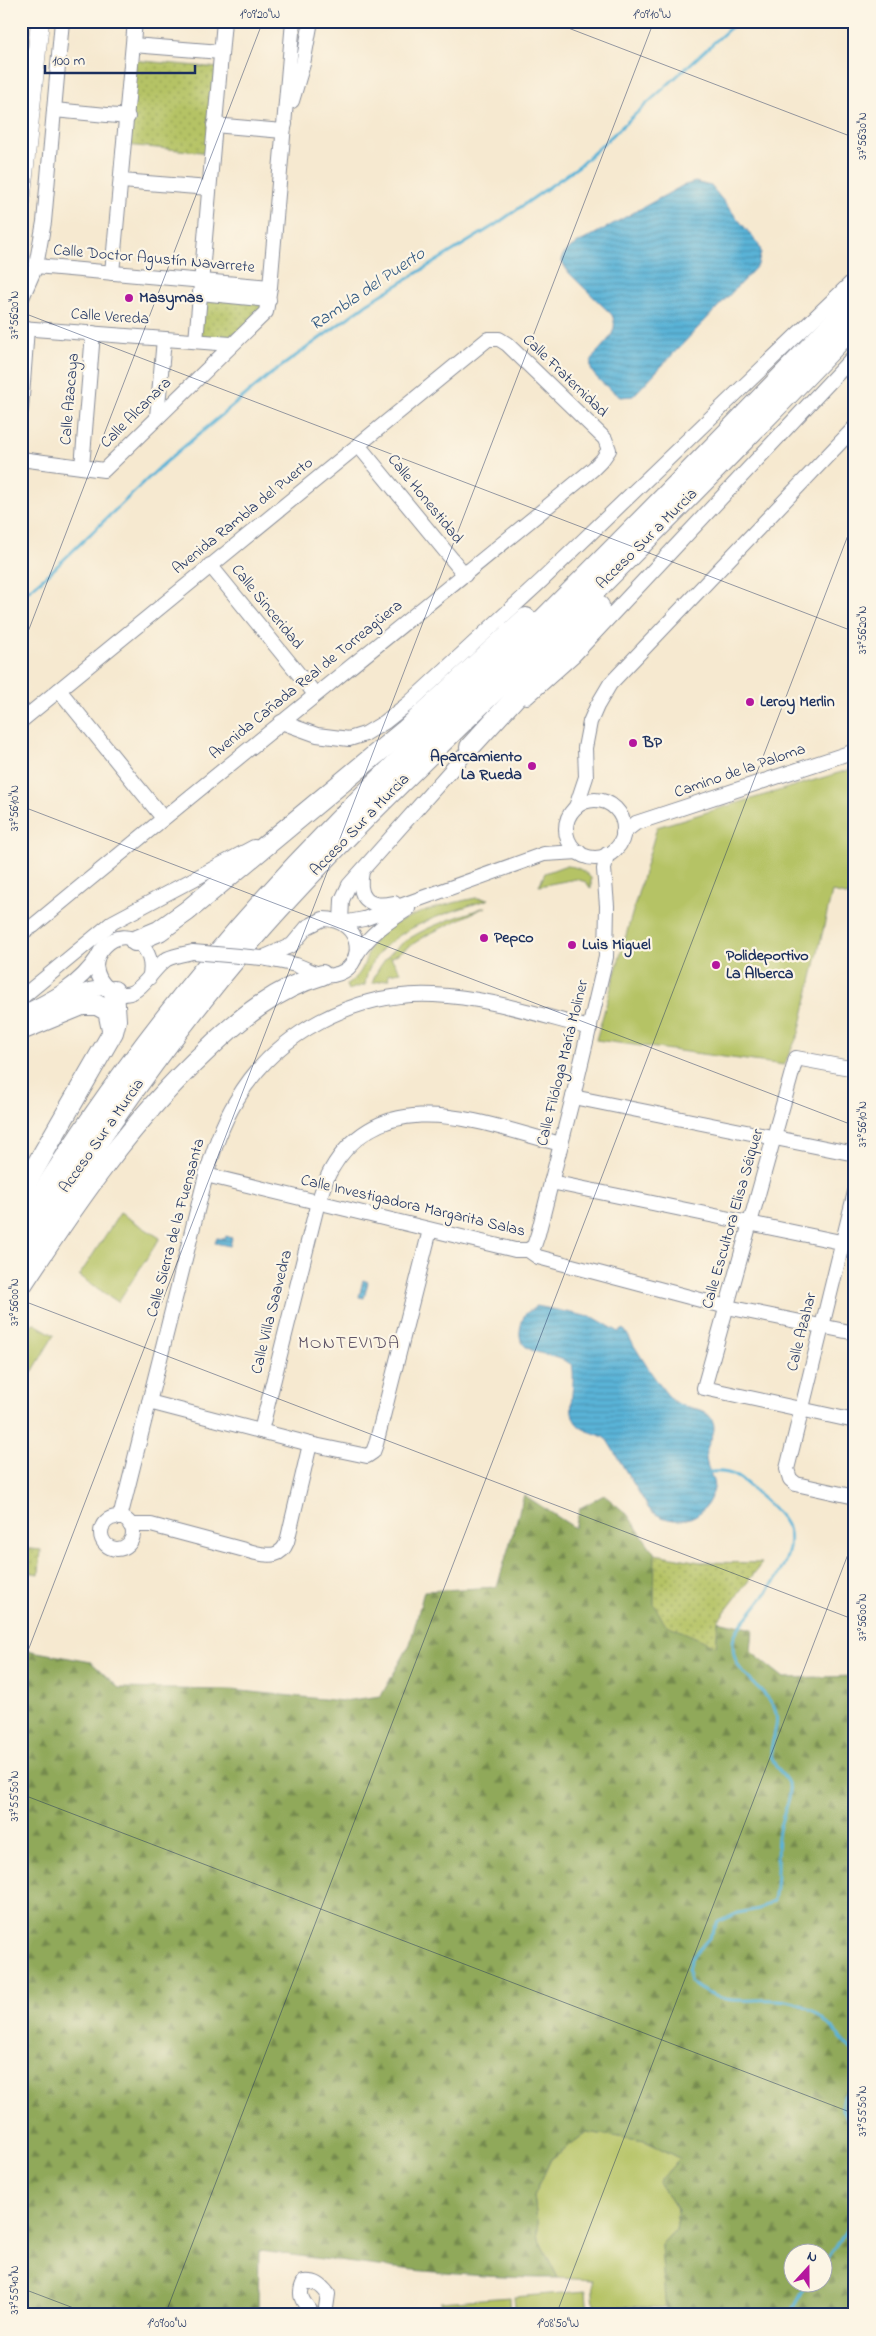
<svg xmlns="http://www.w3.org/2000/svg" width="876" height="2336" viewBox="0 0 876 2336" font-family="'Indie Flower',sans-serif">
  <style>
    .grass { fill: #b5c365; stroke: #687962 }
    .forest { fill: url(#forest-firs); stroke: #566c5c; fill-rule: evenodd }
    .park { fill: url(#park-dots); stroke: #687962 }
    .water { fill: url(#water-rules); stroke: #3a719a }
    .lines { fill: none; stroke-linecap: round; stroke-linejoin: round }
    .stream { stroke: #5ab3d7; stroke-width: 3 }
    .minor-casing { stroke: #888c97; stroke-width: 16 }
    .major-casing { stroke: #888c97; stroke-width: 19 }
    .highway-casing { stroke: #888c97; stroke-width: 22 }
    .minor { stroke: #fff; stroke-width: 14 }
    .major { stroke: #fff; stroke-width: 18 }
    .highway { stroke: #fff; stroke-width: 20 }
    .minor-bridge-casing { stroke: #888c97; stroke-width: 16; stroke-linecap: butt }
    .minor-bridge { stroke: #fff; stroke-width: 14 }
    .ticks { fill: none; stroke: #1b2f5e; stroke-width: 1; stroke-opacity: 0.45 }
    .poi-dot { fill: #b5179e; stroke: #fcf5e5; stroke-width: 2 }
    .labels { text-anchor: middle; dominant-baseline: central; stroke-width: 4.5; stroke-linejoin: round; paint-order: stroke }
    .street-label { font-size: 16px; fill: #1b2f5e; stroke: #fcf5e5 }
    .poi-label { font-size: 16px; font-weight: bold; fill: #1b2f5e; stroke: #fcf5e5; text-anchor: start }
    .water-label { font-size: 18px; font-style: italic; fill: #2e5782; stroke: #fcf5e5 }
    .neighbourhood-label { font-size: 18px; letter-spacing: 1px; fill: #5d5265; stroke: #fcf5e5 }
    .neatline { fill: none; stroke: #1b2f5e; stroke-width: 2 }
    .ticks-label { font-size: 12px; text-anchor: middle; fill: #1b2f5e }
  </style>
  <defs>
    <pattern id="forest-firs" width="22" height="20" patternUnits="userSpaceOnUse" patternTransform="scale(1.25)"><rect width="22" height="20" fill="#90a95a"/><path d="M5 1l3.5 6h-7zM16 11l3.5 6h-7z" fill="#758a4e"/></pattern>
    <pattern id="park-dots" width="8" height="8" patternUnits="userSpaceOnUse" patternTransform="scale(1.25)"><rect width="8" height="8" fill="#b5c365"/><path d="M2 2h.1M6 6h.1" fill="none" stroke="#929f56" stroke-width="1.8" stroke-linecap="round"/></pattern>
    <pattern id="water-rules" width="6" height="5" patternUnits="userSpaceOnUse" patternTransform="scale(1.25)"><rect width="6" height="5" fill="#5ab3d7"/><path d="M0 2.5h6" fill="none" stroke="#4a92b2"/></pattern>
  </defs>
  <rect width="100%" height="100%" fill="#fcf5e5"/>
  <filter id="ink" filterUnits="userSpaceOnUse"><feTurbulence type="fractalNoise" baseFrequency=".02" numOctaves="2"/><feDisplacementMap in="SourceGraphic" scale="10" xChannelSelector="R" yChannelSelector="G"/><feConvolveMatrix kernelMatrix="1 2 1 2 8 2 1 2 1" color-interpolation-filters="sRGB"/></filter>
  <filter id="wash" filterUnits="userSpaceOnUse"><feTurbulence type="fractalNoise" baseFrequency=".0096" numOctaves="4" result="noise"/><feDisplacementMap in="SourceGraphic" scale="20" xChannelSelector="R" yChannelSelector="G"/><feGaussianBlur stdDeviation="1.12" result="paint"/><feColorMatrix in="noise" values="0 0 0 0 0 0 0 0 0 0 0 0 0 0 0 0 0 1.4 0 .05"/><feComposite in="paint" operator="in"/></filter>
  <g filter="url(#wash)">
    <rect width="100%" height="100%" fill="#f6e9d0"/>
    <g class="grass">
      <path d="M852 769 853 813 855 814V897L832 892 799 1033 784 1065 596 1040 657 827Z"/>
      <path d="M564 866C576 866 582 869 591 878V889L586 882 576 879 539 886 545 873Z"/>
      <path d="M476 898 489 899C447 914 371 931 365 985L348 990 346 985C369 972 362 955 376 938 393 917 450 903 476 898Z"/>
      <path d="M485 907 427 935 391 958 401 972 388 974 389 979 372 983C389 935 442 923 485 907Z"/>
      <path d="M120 1213 160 1238 118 1302 79 1276Z"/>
      <path d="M33 1323 54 1335 27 1381 21 1377V1343Z"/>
      <path d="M587 2132 645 2141 680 2158 659 2182 678 2210 675 2230 661 2245 666 2308 594 2305 592 2280 558 2278 539 2240 534 2196 551 2159Z"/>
      <path d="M586 2291 588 2315H516L514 2297Z"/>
      <path d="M510 2297 511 2315H441L440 2302Z"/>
    </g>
    <path class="forest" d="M524 1495 575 1528 580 1508 604 1495 627 1514 655 1554 654 1603 716 1646 718 1621 753 1629 751 1652 784 1678 855 1676V2315H666L661 2245 675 2230 678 2210 659 2182 680 2158 645 2141 587 2132 551 2159 534 2196 539 2240 558 2278C457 2279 358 2263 259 2251L258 2315H21V1649L91 1662 119 1688 231 1690 343 1701 381 1696 410 1644 424 1591 497 1587ZM794 2254H824V2284H794Z"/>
    <g class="park">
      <path d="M132 60 219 68 212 153 125 145Z"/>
      <path d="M200 293 269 300 231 344 196 341Z"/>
      <path d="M21 1548 41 1550 39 1574 21 1571Z"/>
      <path d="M655 1554 700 1562 762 1563 718 1621 716 1646 665 1624 654 1604Z"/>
    </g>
    <g class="water">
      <path d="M695 182 711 186 759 245 761 252 758 265 633 396 620 397C612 390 599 382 593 373 580 353 625 341 612 315L569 273 562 262 563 255 571 247 682 186Z"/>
      <path d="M226 1236 232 1238 230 1246 215 1243 217 1238 225 1239Z"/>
      <path d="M363 1280 368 1282 364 1298 359 1297Z"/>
      <path d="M537 1306 595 1318 619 1332 624 1329C638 1352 653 1378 671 1399 681 1410 703 1405 711 1418 720 1432 706 1442 706 1455 705 1466 714 1477 714 1488 714 1492 711 1496 710 1499 699 1524 668 1526 649 1509L607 1440C598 1432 587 1433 579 1426 564 1413 577 1383 572 1365 549 1348 505 1360 525 1314Z"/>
    </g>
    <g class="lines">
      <g class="stream">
        <path d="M21 597 55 568 160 467 267 377 368 303 495 225 579 166 676 77 730 28 742 21"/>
        <path d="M710 1472C736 1470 743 1480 761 1497 771 1506 786 1519 789 1533 794 1561 769 1590 753 1610 745 1621 732 1631 733 1646 733 1675 762 1684 774 1707 781 1722 772 1737 771 1751 770 1768 790 1776 790 1792 790 1801 779 1823 778 1836 776 1858 779 1878 774 1900L759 1909 738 1913 718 1922 709 1938 691 1959 688 1970 690 1982C733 2017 765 1987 808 2008 822 2015 844 2041 855 2054"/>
        <path d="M855 2085C838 2098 836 2112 855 2125"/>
        <path d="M824 2264 855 2218"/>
        <path d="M790 2315 807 2284"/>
      </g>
    </g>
  </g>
  <g filter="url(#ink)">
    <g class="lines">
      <defs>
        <g id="minor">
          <path d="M133 45 221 52"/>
          <path d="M292 101 303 64 311 21"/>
          <path d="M54 110 128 117"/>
          <path d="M214 125 283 131 285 124"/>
          <path d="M122 181 209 188"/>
          <path d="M36 266 270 287"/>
          <path d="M112 273 135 21"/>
          <path d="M200 293 269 300"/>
          <path d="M21 300 36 266 44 222 62 21"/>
          <path d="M21 328 231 344"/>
          <path d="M196 341 224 21"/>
          <path d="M21 410 27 328"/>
          <path d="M157 417 164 339"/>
          <path d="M358 445 465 575"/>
          <path d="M21 459 104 470 266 312 270 287 293 21"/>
          <path d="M82 467 93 333"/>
          <path d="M210 565 315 694"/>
          <path d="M59 690 163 818"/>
          <path d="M527 697 574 655 855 355"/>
          <path d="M21 721 488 339H499L507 344 605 439 609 450 602 460 593 469C407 623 218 772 33 926L21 933"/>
          <path d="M281 722 317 735 349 739 365 734 385 722 409 703 541 581 855 279"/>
          <circle cx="595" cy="829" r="29"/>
          <path d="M576 807 586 777 585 748 590 722 597 706 610 684 855 427"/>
          <path d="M623 833 636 823 855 751"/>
          <path d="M362 871C357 897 367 909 394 903"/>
          <path d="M323 919C364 919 368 969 333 975 321 978 308 969 296 965 285 962 273 960 262 958L292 945 307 927Z"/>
          <path d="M341 922 342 900 349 885 477 741"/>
          <path d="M343 923 364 919 544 854 579 852"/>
          <path d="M356 955C370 934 387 922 408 909"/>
          <path d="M149 978C158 950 128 923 105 946 100 951 96 958 96 966 97 975 102 984 109 989 137 1008 149 970 167 959 175 955 184 954 193 952"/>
          <path d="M21 998 113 922 254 847"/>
          <path d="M45 1013C65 1000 84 987 108 988"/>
          <path d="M21 1014C51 999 78 987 97 958"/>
          <path d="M855 1069 796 1058 704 1388 855 1421"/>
          <path d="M573 1097 855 1154"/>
          <path d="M206 1175 515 1250H528L538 1257 727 1307 855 1333"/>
          <path d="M551 1182 855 1245"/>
          <path d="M855 1192 787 1469 790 1479 796 1484 855 1497"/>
          <path d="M528 1250 534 1246 538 1234 573 1097 606 957 607 906 604 869 607 854"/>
          <path d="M149 1402 310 1444 367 1456 373 1452 376 1444 430 1230"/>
          <path d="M261 1431 318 1202C322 1192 325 1180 331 1170 383 1080 483 1124 561 1144"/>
          <circle cx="117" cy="1533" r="16"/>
          <path d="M120 1518 206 1175C214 1149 222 1124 236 1101 275 1033 356 991 434 995 486 997 539 1015 590 1028"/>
          <path d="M130 1525H151L256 1553C270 1556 281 1557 287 1542L310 1444"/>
          <path d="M314 2315C305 2304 296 2297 304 2282 316 2281 321 2285 328 2294L325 2315"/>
        </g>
        <path id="major" d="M21 203 40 21"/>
        <g id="highway">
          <path d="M470 747 599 606"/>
          <path d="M135 941 159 931 187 911 404 731 526 618"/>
          <path d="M21 1030 82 1005H97L108 1011 112 1030"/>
          <path d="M21 1192 113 1032 116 1020 114 991"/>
          <path d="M21 1228C109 1081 217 944 337 822 394 764 454 708 512 650 628 535 742 418 855 300"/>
          <path d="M21 1260C91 1147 167 1039 253 938 335 844 426 759 514 672 629 558 743 443 855 325"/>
          <path d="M21 1286C76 1202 132 1120 206 1051 239 1019 277 988 322 975"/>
        </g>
      </defs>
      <use href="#minor" class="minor-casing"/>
      <use href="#major" class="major-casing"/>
      <use href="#highway" class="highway-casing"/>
      <use href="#minor" class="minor"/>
      <use href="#major" class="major"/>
      <use href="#highway" class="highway"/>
      <defs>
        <path id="minor-bridge" d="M193 952 262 958"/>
      </defs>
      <use href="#minor-bridge" class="minor-bridge-casing"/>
      <use href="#minor-bridge" class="minor-bridge"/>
    </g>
  </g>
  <path class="ticks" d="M550 21 855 138M21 312 855 632M21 650 263 21M21 806 855 1126M21 1300 855 1620M21 1669 654 21M21 1794 855 2114M21 2288 92 2315M165 2315 855 517M556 2315 855 1536"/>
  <g class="poi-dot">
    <circle cx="129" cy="298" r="5"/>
    <circle cx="750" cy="702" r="5"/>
    <circle cx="633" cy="743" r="5"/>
    <circle cx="532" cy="766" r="5"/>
    <circle cx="484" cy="938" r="5"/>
    <circle cx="572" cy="945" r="5"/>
    <circle cx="716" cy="965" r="5"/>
  </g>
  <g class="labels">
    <g class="street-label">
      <text transform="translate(154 259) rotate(5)">Calle Doctor Agustín Navarrete</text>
      <text transform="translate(110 317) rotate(4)">Calle Vereda</text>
      <text transform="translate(565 376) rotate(44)">Calle Fraternidad</text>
      <text transform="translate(70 399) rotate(-85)">Calle Azacaya</text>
      <text transform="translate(136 413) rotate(-45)">Calle Alcanara</text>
      <text transform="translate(425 499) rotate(51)">Calle Honestidad</text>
      <text transform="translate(243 516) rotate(-39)">Avenida Rambla del Puerto</text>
      <text transform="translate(647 539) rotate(-45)">Acceso Sur a Murcia</text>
      <text transform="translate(267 607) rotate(51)">Calle Sinceridad</text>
      <text transform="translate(306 680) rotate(-39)">Avenida Cañada Real de Torreagüera</text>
      <text transform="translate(740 771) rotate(-19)">Camino de la Paloma</text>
      <text transform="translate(360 825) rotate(-46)">Acceso Sur a Murcia</text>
      <text transform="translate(563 1063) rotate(-76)">Calle Filóloga María Moliner</text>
      <text transform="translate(102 1136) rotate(-55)">Acceso Sur a Murcia</text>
      <text transform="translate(413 1206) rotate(13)">Calle Investigadora Margarita Salas</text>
      <text transform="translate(733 1219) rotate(-74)">Calle Escultora Elisa Séiquer</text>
      <text transform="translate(176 1228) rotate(-75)">Calle Sierra de la Fuensanta</text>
      <text transform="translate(272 1312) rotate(-76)">Calle Villa Saavedra</text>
      <text transform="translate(802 1332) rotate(-76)">Calle Azahar</text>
    </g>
    <g class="poi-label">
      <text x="139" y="298">Masymas</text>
      <text x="760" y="702">Leroy Merlin</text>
      <text x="643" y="743">BP</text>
      <text x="522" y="757" text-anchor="end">Aparcamiento<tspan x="522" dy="18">La Rueda</tspan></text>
      <text x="494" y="938">Pepco</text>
      <text x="582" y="945">Luis Miguel</text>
      <text x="726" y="956">Polideportivo<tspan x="726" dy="18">La Alberca</tspan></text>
    </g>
    <g class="water-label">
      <text transform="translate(368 290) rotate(-34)">Rambla del Puerto</text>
    </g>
    <g class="neighbourhood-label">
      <text x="349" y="1344">MONTEVIDA</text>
    </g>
  </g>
  <rect width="876" height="2336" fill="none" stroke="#fcf5e5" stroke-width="55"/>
  <g transform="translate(808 2268) rotate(21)"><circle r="24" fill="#fcf5e5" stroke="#a2a6af"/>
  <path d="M0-4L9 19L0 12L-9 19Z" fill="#b5179e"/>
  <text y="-8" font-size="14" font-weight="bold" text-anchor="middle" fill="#1b2f5e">N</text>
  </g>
  <path d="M45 65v8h150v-8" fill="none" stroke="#1b2f5e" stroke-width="2.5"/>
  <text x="52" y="65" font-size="15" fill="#1b2f5e" stroke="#fcf5e5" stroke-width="4" paint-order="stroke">100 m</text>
  <rect x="28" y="28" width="820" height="2280" class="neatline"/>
  <g class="ticks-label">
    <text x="260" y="18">1°09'20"W</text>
    <text x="652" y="18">1°09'10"W</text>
    <text transform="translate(862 136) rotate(-90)" y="4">37°56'30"N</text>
    <text transform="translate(14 315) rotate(-90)" y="4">37°56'20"N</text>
    <text transform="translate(862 630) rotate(-90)" y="4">37°56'20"N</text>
    <text transform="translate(14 808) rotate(-90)" y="4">37°56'10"N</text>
    <text transform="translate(862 1124) rotate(-90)" y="4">37°56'10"N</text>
    <text transform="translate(14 1302) rotate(-90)" y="4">37°56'00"N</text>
    <text transform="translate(862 1617) rotate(-90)" y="4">37°56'00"N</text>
    <text transform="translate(14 1796) rotate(-90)" y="4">37°55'50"N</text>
    <text transform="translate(862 2111) rotate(-90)" y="4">37°55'50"N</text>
    <text transform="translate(14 2290) rotate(-90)" y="4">37°55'40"N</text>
    <text x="167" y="2327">1°09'00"W</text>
    <text x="558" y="2327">1°08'50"W</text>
  </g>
</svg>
